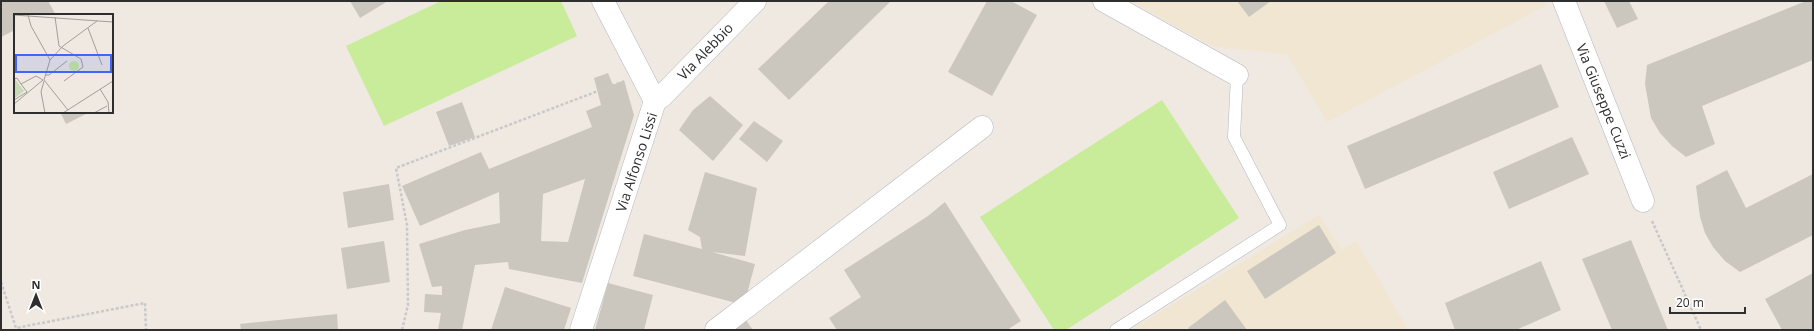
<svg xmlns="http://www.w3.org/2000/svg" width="1814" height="331" viewBox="0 0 1814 331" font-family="'Open Sans',sans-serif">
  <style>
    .education { fill: #f0e6d1 }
    .pitch { fill: #c9ec9a }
    .building { fill: #cbc7bf; fill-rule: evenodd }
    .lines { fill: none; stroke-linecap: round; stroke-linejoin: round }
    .lane-casing { stroke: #b4b7c1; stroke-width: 13 }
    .street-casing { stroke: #b4b7c1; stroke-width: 23 }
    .path { stroke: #c9c9c9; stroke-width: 2.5; stroke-dasharray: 3 2; stroke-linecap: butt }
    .lane { stroke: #fff; stroke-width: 12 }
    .street { stroke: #fff; stroke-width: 22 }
    .labels { text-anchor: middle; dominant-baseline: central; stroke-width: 3; stroke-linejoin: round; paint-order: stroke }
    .street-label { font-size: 14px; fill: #2e2e2e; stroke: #fff }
    .inset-road { fill: none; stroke: #a29e99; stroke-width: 1 }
    .view { fill: #4264fb; fill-opacity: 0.15; stroke: #4264fb; stroke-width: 2 }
    .inset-edge { fill: none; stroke: #2e2e2e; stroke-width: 2 }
  </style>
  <rect width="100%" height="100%" fill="#efe9e1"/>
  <g class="education">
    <path d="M1130 1H1237L1249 17 1271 1H1546L1547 5 1327 122 1287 54 1212 46Z"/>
    <path d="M1319 215 1342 250 1356 241 1408 330H1131Z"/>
  </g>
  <g class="pitch">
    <path d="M441 1H561L577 36 384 126 346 46Z"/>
    <path d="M1162 100 1239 218 1066 330H1054L980 217Z"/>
  </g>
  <g class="building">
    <path d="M1 1H48L56 15H15V30L1 37Z"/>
    <path d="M350 1H388L360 18Z"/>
    <path d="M829 1H891L789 100 758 69Z"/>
    <path d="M987 1H1011L1037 15 992 96 948 72Z"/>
    <path d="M1237 1H1271L1249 17Z"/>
    <path d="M1604 1H1629L1638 19 1617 28Z"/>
    <path d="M1806 1H1813V60L1702 106 1715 144 1686 157 1672 146 1660 133 1651 118 1645 84 1647 65Z"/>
    <path d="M1541 64 1559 107 1365 189 1347 146Z"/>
    <path d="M608 73 613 85 624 80 634 115 582 283 509 269 508 262 475 265 462 330H438L441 313 424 312 425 294 442 295V286L432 287 419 244 465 230 500 223 499 192 420 226 402 186 481 152 489 169 592 127 586 111 601 105 594 78ZM585 179 568 242 541 241 543 194Z"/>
    <path d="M710 96 743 125 713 161 679 130 693 110Z"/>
    <path d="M462 102 475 137 449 146 436 112Z"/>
    <path d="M60 112H90L66 124Z"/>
    <path d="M754 121 783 141 767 162 739 139Z"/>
    <path d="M1572 137 1589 174 1509 209 1493 172Z"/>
    <path d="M1727 170 1746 208 1813 174V235L1740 272 1725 261 1713 247 1705 233 1700 217 1696 186Z"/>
    <path d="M705 172 757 188 745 256 712 252 755 264 744 305 633 276 644 234 702 249 700 237 688 230Z"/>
    <path d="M389 184 394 220 348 228 343 192Z"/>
    <path d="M945 202 1021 321 1007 330H837L829 318 861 297 844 270 928 216Z"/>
    <path d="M1319 225 1336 253 1265 299 1247 271Z"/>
    <path d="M1631 240 1668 330H1612L1582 259Z"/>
    <path d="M384 241 390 282 347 289 341 248Z"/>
    <path d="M1541 261 1561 310 1516 330H1455L1445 303Z"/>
    <path d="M1813 273V330H1782L1765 299Z"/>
    <path d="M608 283 653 295 644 330H595Z"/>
    <path d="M505 287 571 308 564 330H491Z"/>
    <path d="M1225 300 1247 330H1190L1188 328Z"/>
    <path d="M337 314 338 330H241L240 324Z"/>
    <path d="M743 316 753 330H725Z"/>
  </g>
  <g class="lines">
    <defs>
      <path id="lane" d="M1116 330 1280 225 1234 137 1237 75"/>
      <g id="street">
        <path d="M1104 1 1237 75"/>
        <path d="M1564 1 1643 201"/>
        <path d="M655 101 662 96 755 1"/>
        <path d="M581 330 655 101 603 1"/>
        <path d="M716 330 982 127"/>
      </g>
    </defs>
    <use href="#lane" class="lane-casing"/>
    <use href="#street" class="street-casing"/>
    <g class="path">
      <path d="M1652 221 1701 330"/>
      <path d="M1 282 16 328 145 303 146 330"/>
      <path d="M402 330 408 305 407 225 396 168 619 83"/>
    </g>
    <use href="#lane" class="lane"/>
    <use href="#street" class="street"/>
  </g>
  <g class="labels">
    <g class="street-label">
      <text transform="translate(705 51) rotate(-46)">Via Alebbio</text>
      <text transform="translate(1604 101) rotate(68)">Via Giuseppe Cuzzi</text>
      <text transform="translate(636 162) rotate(-72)">Via Alfonso Lissi</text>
    </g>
  </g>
  <g transform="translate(14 14)">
    <rect width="99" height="99" fill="#efe9e1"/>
    <path d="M1 65 10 77 0 85V66Z" fill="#c8d9b8"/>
    <path d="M55 52a5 5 0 1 1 10 0a5 5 0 1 1-10 0Z" fill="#c9ec9a"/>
    <path class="inset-road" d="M0 1 99 8M14 1 17 12 36 46 30 66 54 96M41 3 45 32 67 45 69 53 50 67M74 14 88 51M36 46 49 32 83 7M31 61H35L53 47M0 65 3 64 7 70 22 62 29 66 0 90M30 67 27 78 31 99M86 75 94 88 95 99M0 86 13 78 7 70M49 99 99 67M80 99 93 92"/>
    <path class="view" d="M2 41H97V58H2Z"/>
    <rect width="99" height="99" class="inset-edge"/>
  </g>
  <rect width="1814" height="331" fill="none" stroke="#2e2e2e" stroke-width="4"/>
  <g transform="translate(36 295)" stroke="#ffffff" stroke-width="3" paint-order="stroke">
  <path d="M0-3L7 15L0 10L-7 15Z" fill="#2e2e2e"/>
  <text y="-6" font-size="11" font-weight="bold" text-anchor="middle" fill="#2e2e2e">N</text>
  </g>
  <path d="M1670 307v6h75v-6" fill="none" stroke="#2e2e2e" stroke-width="2"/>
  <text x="1676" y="307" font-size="12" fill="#2e2e2e" stroke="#ffffff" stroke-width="3" paint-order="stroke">20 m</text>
</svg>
